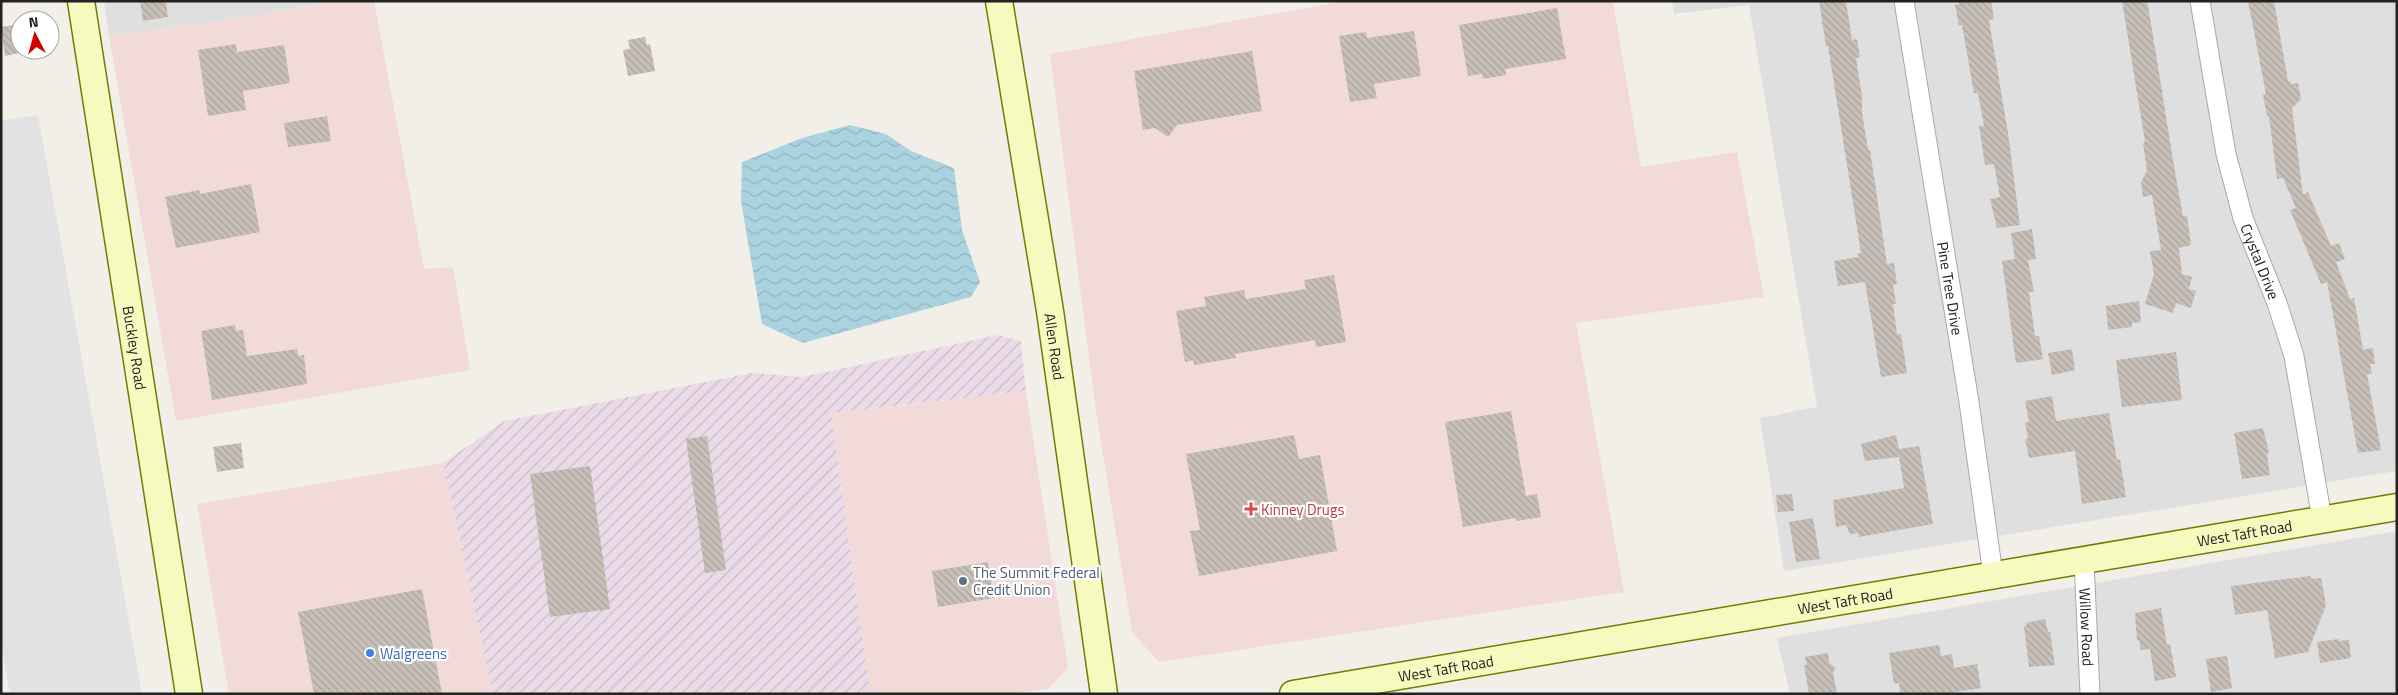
<svg xmlns="http://www.w3.org/2000/svg" width="2398" height="695" viewBox="0 0 2398 695" font-family="'Titillium Web',sans-serif">
  <style>
    .residential { fill: #e0dfdf }
    .commercial { fill: #f2dad9 }
    .industrial { fill: url(#industrial-furrows) }
    .parking { fill: #e2e2e2 }
    .water { fill: url(#water-waves) }
    .building { fill: url(#building-back-hatch) }
    .lines { fill: none; stroke-linecap: round; stroke-linejoin: round }
    .street-casing { stroke: #a9a9a9; stroke-width: 21 }
    .secondary-casing { stroke: #707d05; stroke-width: 29 }
    .street { stroke: #fff; stroke-width: 19 }
    .secondary { stroke: #f7fabf; stroke-width: 26 }
    .health-dot { fill: #e0444e; stroke: #fff; stroke-width: 2 }
    .service-dot { fill: #5c6f8a; stroke: #fff; stroke-width: 2 }
    .shop-dot { fill: #3f7fe0; stroke: #fff; stroke-width: 2 }
    .labels { text-anchor: middle; dominant-baseline: central; stroke-width: 4.5; stroke-linejoin: round; paint-order: stroke }
    .street-label { font-size: 15px; fill: #222; stroke: #fff }
    .health-label { font-size: 15px; fill: #be3a42; stroke: #fff; text-anchor: start }
    .service-label { font-size: 15px; fill: #4e5e75; stroke: #fff; text-anchor: start }
    .shop-label { font-size: 15px; fill: #366cbe; stroke: #fff; text-anchor: start }
  </style>
  <defs>
    <pattern id="industrial-furrows" width="10" height="10" patternUnits="userSpaceOnUse" patternTransform="scale(1.25)"><rect width="10" height="10" fill="#ebdbe8"/><path d="M-1 1l2-2M0 10L10 0M9 11l2-2" fill="none" stroke="#c9bcc7"/></pattern>
    <pattern id="water-waves" width="16" height="10" patternUnits="userSpaceOnUse" patternTransform="scale(1.25)"><rect width="16" height="10" fill="#aad3df"/><path d="M0 5q4-4 8 0t8 0" fill="none" stroke="#92b5bf"/></pattern>
    <pattern id="building-back-hatch" width="6" height="6" patternUnits="userSpaceOnUse" patternTransform="scale(1.25)"><rect width="6" height="6" fill="#c7bfb8"/><path d="M-1 5l2 2M0 0l6 6M5-1l2 2" fill="none" stroke="#aba49e"/></pattern>
  </defs>
  <rect width="100%" height="100%" fill="#f2efe9"/>
  <g class="residential">
    <path d="M104 1H337L235 19 109 36Z"/>
    <path d="M1672 1H2397V471L1784 571 1760 418 1817 407 1749 5 1674 14Z"/>
    <path d="M2397 531V694H1790L1777 638Z"/>
  </g>
  <g class="commercial">
    <path d="M337 1H374L424 269 453 267 470 370 176 421 109 36 235 19Z"/>
    <path d="M1345 1H1613L1641 167 1737 152 1764 297 1576 323 1624 592 1159 662 1132 632 1096 412 1050 54Z"/>
    <path d="M1026 391 1068 668 1048 689 1006 694H870L831 413Z"/>
    <path d="M443 463 493 694H229L197 504Z"/>
  </g>
  <path class="industrial" d="M997 335 1021 341 1026 391 831 413 870 694H493L443 463 504 421 752 373 802 377Z"/>
  <path class="parking" d="M38 115 142 694H10L1 642V121Z"/>
  <path class="water" d="M850 125 886 134 911 151 954 168 962 230 980 282 971 297 803 343 762 324 741 201 742 162 802 138Z"/>
  <g class="building">
    <path d="M140 1H166L168 17 143 21Z"/>
    <path d="M1819 1H1846L1852 40 1857 39 1860 57 1856 58 1862 96V112L1868 150H1870L1887 264 1894 263 1897 284 1893 285 1896 304H1893L1897 334H1901L1907 373 1881 377 1865 282 1838 286 1834 261 1858 257 1857 254 1861 253 1828 46H1826Z"/>
    <path d="M1958 1H1991L1994 19 1989 20 2008 133 2020 225 1997 228 1990 199 2000 197 1994 164 1985 165 1979 126H1984L1978 93H1974L1962 25H1959L1955 5 1959 4Z"/>
    <path d="M2122 1H2146L2148 5 2175 172 2183 216H2187L2191 245 2179 248 2182 274 2192 277 2189 289 2196 291 2191 308 2176 303 2173 313 2145 304 2154 274 2150 251 2161 250 2152 195 2143 197 2141 182 2147 171 2143 143 2145 142Z"/>
    <path d="M2248 1H2274L2288 81H2290L2291 84 2298 83 2301 99 2292 108 2303 195 2308 192 2331 246 2339 243 2345 259 2336 262 2350 299 2354 298 2363 350 2373 348 2375 364H2370L2372 374H2367L2381 450 2358 453 2327 282 2321 284 2290 210 2296 208 2283 178 2277 179 2269 116H2267L2263 95 2266 94Z"/>
    <path d="M1557 8 1566 59 1505 69 1506 75 1483 79 1482 74 1468 76 1459 25Z"/>
    <path d="M20 24V53L5 56 1 27Z"/>
    <path d="M1414 31 1421 76 1374 84 1377 98 1350 102 1339 36 1366 32 1367 38Z"/>
    <path d="M645 37 647 45 650 44 655 71 628 76 623 50 630 49 628 40Z"/>
    <path d="M236 44 237 52 284 45 290 83 243 91 246 110 208 116 198 50Z"/>
    <path d="M1252 51 1262 111 1177 125 1168 137 1155 128 1143 130 1134 71Z"/>
    <path d="M327 116 331 141 288 147 284 123Z"/>
    <path d="M251 184 260 232 176 248 165 197 199 190 200 194Z"/>
    <path d="M2032 229 2036 259 2028 260 2034 292H2029L2035 336H2039L2043 359 2016 363 2002 261 2015 259 2011 233Z"/>
    <path d="M1334 275 1346 342 1316 347 1315 340 1235 354 1236 358 1194 365 1193 360 1185 362 1176 311 1206 306 1204 297 1244 290 1246 299 1306 289 1304 280Z"/>
    <path d="M2139 301 2141 322 2132 323V327L2108 330 2106 306Z"/>
    <path d="M235 325 236 331 243 330 247 356 297 349 298 356 304 355 307 384 212 400 201 331Z"/>
    <path d="M2072 349 2075 370 2052 375 2048 353Z"/>
    <path d="M2176 352 2182 400 2122 407 2116 360Z"/>
    <path d="M2052 396 2056 421 2109 413 2117 460 2120 459 2126 497 2082 504 2075 451 2029 458 2025 439H2028L2025 423 2029 422 2025 401Z"/>
    <path d="M1511 411 1526 496 1537 494 1541 517 1517 521 1516 518 1463 527 1445 422Z"/>
    <path d="M2263 428 2269 452 2267 454 2270 475 2242 479 2234 433Z"/>
    <path d="M1294 435 1299 459 1320 455 1337 551 1199 576 1190 531 1200 530 1186 454Z"/>
    <path d="M1896 435 1899 449 1919 446 1933 524 1859 537 1858 533 1850 534 1846 525 1836 527 1833 500 1904 488 1899 457 1865 461 1861 444Z"/>
    <path d="M707 436 726 570 705 573 686 439Z"/>
    <path d="M241 443 244 468 217 472 213 447Z"/>
    <path d="M590 466 610 609 550 617 530 474Z"/>
    <path d="M1792 494 1794 511 1778 512 1776 495Z"/>
    <path d="M1813 518 1820 559 1796 562 1789 522Z"/>
    <path d="M988 562 994 598 938 607 932 571Z"/>
    <path d="M2310 576 2311 579 2321 578 2326 605 2308 652 2275 658 2267 610 2235 615 2231 586Z"/>
    <path d="M422 589 442 694H314L298 612Z"/>
    <path d="M2161 608 2167 645 2170 644 2176 677 2155 681 2150 649 2141 650 2139 640H2137L2135 613Z"/>
    <path d="M2045 619 2048 632H2050L2055 665 2029 667 2024 626 2027 625 2026 623Z"/>
    <path d="M2339 639V641L2349 640 2351 658 2320 663 2317 642Z"/>
    <path d="M1939 645 1941 656 1952 654 1954 668 1977 664 1981 688 1943 694H1900L1899 683 1894 684 1889 653Z"/>
    <path d="M1828 653 1829 663 1836 668 1833 672 1837 694H1809L1804 665H1807L1805 657Z"/>
    <path d="M2227 656 2232 688 2211 692 2206 659Z"/>
  </g>
  <g class="lines">
    <defs>
      <g id="street">
        <path id="s1" d="M1904 1 1969 402 1993 575"/>
        <path id="s2" d="M2200 1 2226 154 2243 218 2277 303 2294 356 2322 519"/>
        <path id="s3" d="M2084 561 2090 694"/>
      </g>
      <g id="secondary">
        <path id="s4" d="M81 1 189 694"/>
        <path id="s5" d="M999 1 1050 311 1104 694"/>
        <path id="s6" d="M1293 694 2397 507"/>
      </g>
    </defs>
    <use href="#street" class="street-casing"/>
    <use href="#secondary" class="secondary-casing"/>
    <use href="#street" class="street"/>
    <use href="#secondary" class="secondary"/>
  </g>
  <path class="health-dot" d="M1248.5 501.5h5v5h5v5h-5v5h-5v-5h-5v-5h5z"/>
  <circle class="service-dot" cx="963" cy="581" r="5"/>
  <circle class="shop-dot" cx="370" cy="653" r="5"/>
  <g class="labels">
    <g class="street-label">
      <text stroke="none"><textPath href="#s2" startOffset="268">Crystal Drive</textPath></text>
      <text stroke="none"><textPath href="#s1" startOffset="291">Pine Tree Drive</textPath></text>
      <text stroke="none"><textPath href="#s4" startOffset="351">Buckley Road</textPath></text>
      <text stroke="none"><textPath href="#s5" startOffset="350">Allen Road</textPath></text>
      <text stroke="none"><textPath href="#s6" startOffset="965">West Taft Road</textPath></text>
      <text stroke="none"><textPath href="#s6" startOffset="560">West Taft Road</textPath></text>
      <text stroke="none"><textPath href="#s3" startOffset="66">Willow Road</textPath></text>
      <text stroke="none"><textPath href="#s6" startOffset="155">West Taft Road</textPath></text>
    </g>
    <g class="health-label">
      <text x="1261" y="509">Kinney Drugs</text>
    </g>
    <g class="service-label">
      <text x="973" y="572">The Summit Federal<tspan x="973" dy="17">Credit Union</tspan></text>
    </g>
    <g class="shop-label">
      <text x="380" y="653">Walgreens</text>
    </g>
  </g>
  <rect width="2398" height="695" fill="none" stroke="#222222" stroke-width="5"/>
  <g transform="translate(35 35) rotate(354)"><circle r="24" fill="#ffffff" stroke="#a7a7a7"/>
  <path d="M0-4L9 19L0 12L-9 19Z" fill="#d40000"/>
  <text y="-8" font-size="14" font-weight="bold" text-anchor="middle" fill="#222222">N</text>
  </g>
</svg>
